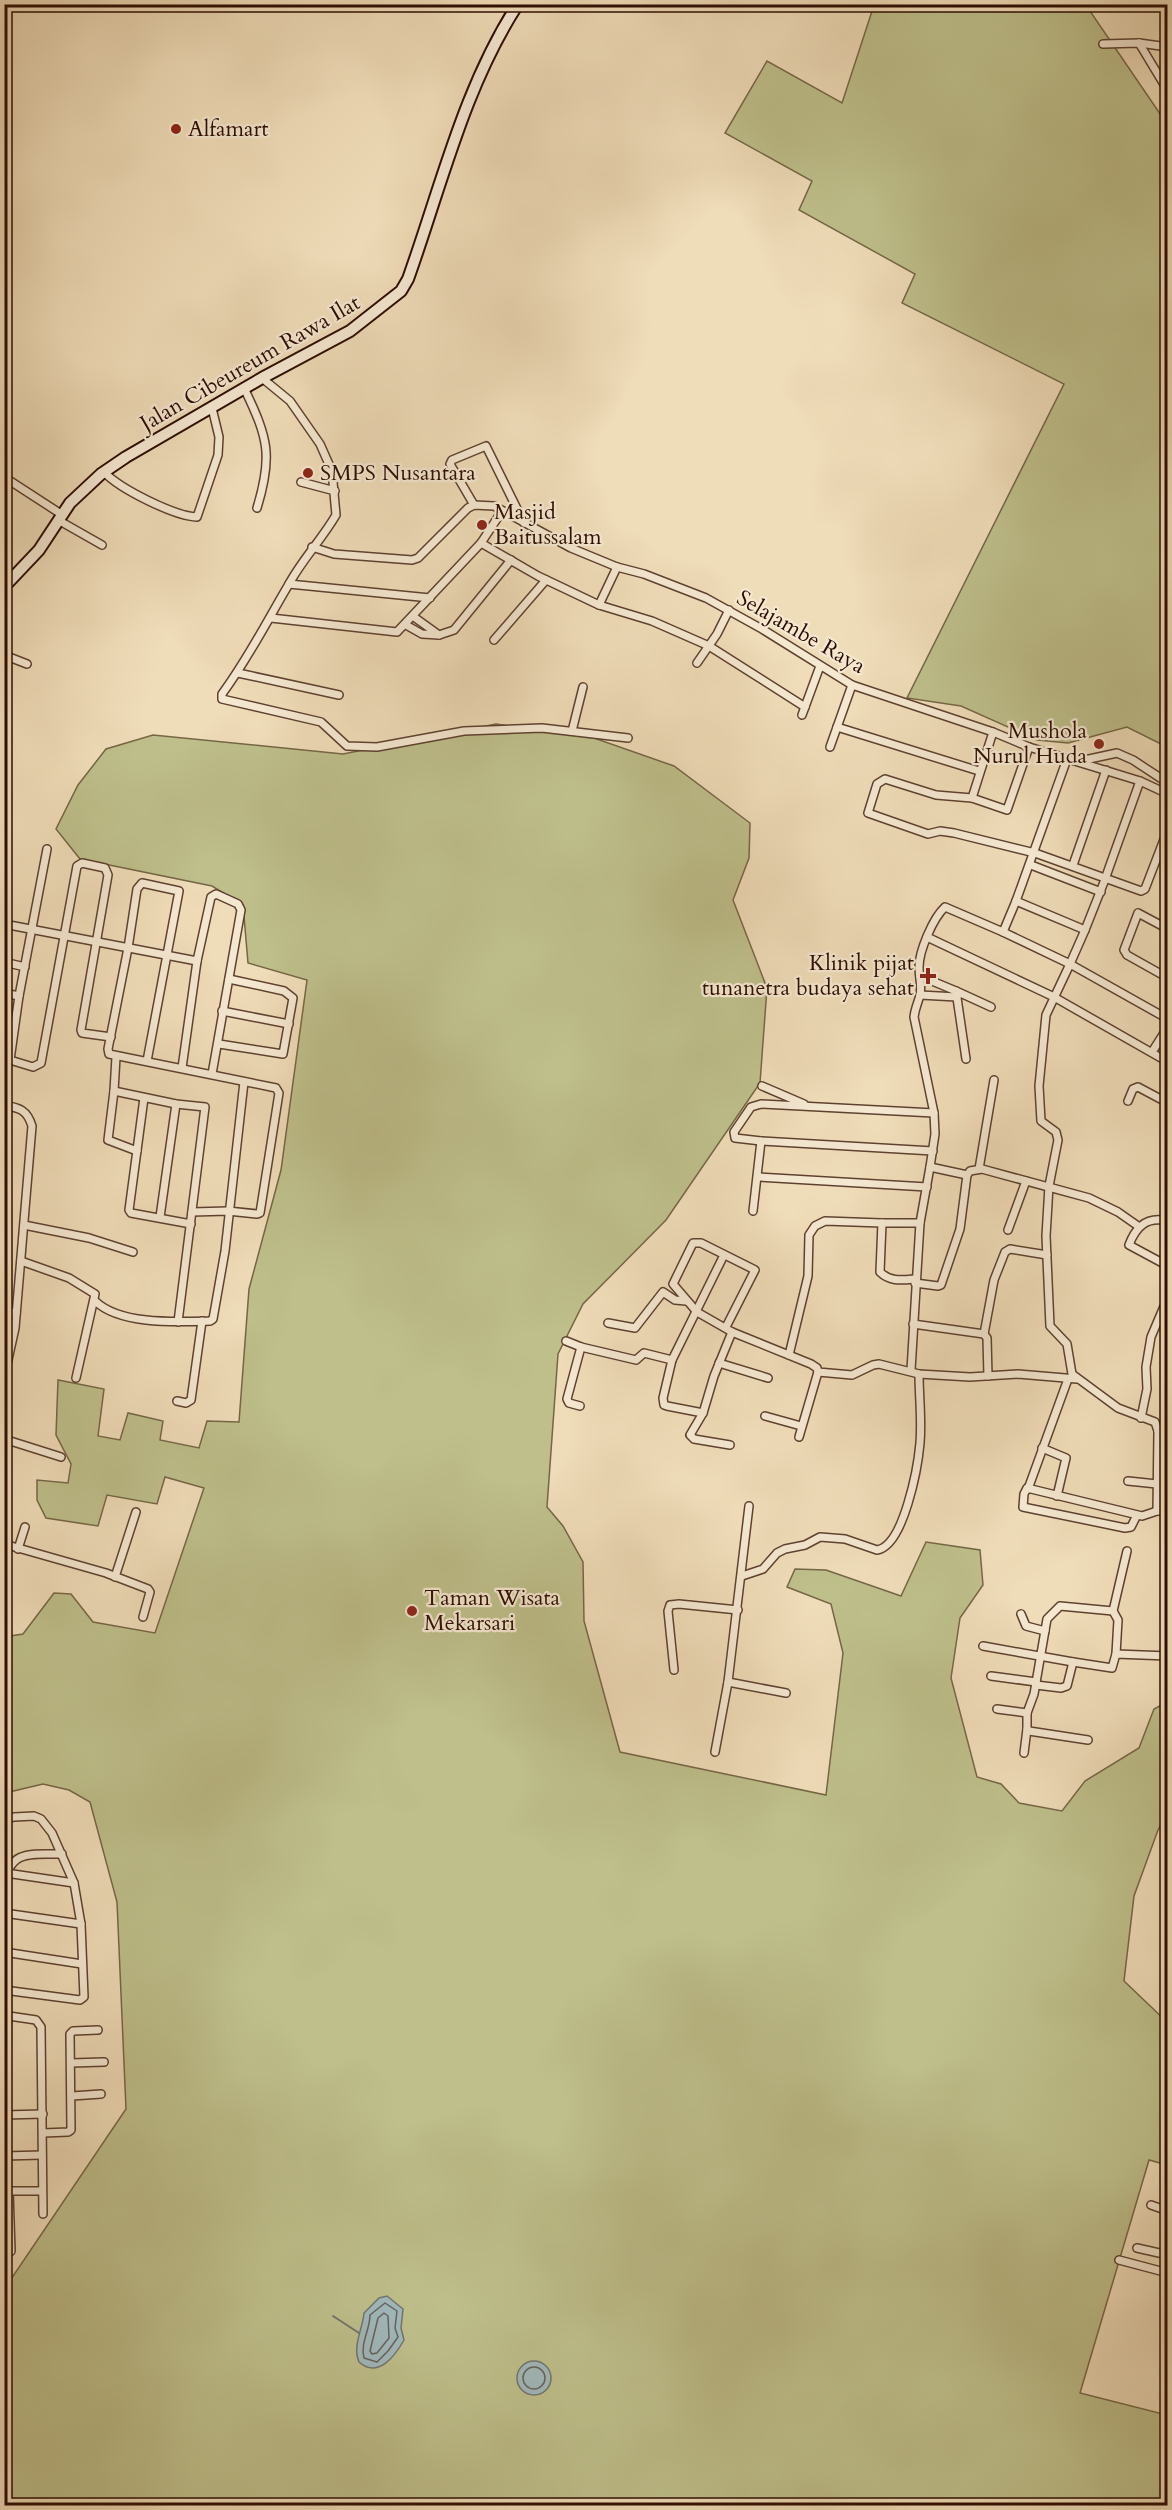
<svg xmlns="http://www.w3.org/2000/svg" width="1172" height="2510" viewBox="0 0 1172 2510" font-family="Cardo,serif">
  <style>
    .green { fill: #bebf8b; stroke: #766646; stroke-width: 1.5 }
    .water { fill: #a0b8bb; stroke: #727471; stroke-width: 1.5 }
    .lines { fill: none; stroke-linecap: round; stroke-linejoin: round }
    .shore { stroke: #66625e; stroke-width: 1.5 }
    .stream { stroke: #727471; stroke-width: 2 }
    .street-casing { stroke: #5e4130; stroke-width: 10 }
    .secondary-casing { stroke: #2d0d02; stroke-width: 14 }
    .street { stroke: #f5e8d1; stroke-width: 7 }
    .secondary { stroke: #f5e8d1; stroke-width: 10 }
    .poi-dot { fill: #8f2418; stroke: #f5e8d1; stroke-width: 2 }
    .labels { text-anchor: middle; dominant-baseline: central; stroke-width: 4.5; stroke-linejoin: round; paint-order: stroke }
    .poi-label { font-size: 22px; fill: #2d0d02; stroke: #f5e8d1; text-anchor: start }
    .street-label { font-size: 22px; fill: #2d0d02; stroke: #f5e8d1 }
  </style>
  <rect width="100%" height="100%" fill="#efdcb8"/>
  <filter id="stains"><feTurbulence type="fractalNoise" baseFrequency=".00333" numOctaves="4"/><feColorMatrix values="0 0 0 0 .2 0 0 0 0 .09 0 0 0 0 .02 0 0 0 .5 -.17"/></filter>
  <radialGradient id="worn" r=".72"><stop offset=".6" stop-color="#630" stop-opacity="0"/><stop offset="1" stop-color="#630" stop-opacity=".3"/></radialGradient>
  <g class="green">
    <path d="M1076 4 1090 11 1167 124V747L1127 727 1068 743 1037 740 961 706 907 698 1064 384 902 303 915 274 799 210 812 181 725 133 767 61 842 103 874 5Z"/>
    <path d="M496 724 594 738 674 766 750 823 749 858 733 900 767 988 760 1083 666 1220 583 1304 558 1354 547 1507 563 1526 583 1562 584 1621 620 1752 826 1795 843 1653 831 1604 787 1587 795 1569 826 1570 901 1596 926 1542 980 1550 983 1585 960 1618 951 1678 977 1777 1001 1784 1019 1803 1062 1811 1085 1781 1139 1748 1154 1709 1167 1702V1814L1158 1830 1134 1896 1124 1981 1167 2022V2165L1149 2160 1080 2393 1167 2415V2505H5V2288L126 2109 117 1902 90 1802 69 1790 43 1784 5 1793 4 1637 23 1634 54 1593 71 1594 93 1622 155 1633 204 1488 165 1477 157 1504 107 1495 98 1526 46 1518 37 1500V1480L68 1483 71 1464 56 1435 58 1380 104 1389 98 1436 120 1440 128 1413 163 1421 160 1440 199 1448 207 1421 239 1422 249 1289 281 1170 307 980 248 963 243 905 212 886 80 859 56 829 78 785 106 749 153 735 343 754Z"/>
  </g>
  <g class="water">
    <path d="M387 2296 403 2309 401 2328 404 2340C395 2356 378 2379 359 2362 352 2346 363 2328 364 2313L379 2298Z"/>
    <circle cx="534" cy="2378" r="17"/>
  </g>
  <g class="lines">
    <g class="shore">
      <path d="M385 2303 397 2311 395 2328 398 2337 388 2351 377 2362 364 2358C360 2343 370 2330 370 2315Z"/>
      <path d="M384 2313 388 2316 389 2338 377 2353 372 2354 370 2351 378 2318Z"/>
      <circle cx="534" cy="2378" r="11"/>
    </g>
    <path class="stream" d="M333 2316 359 2333"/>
    <defs>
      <g id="street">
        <path d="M1139 43 1168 91"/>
        <path d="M1103 44 1139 43 1168 47"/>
        <path d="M262 378 290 401 320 444 332 471 336 515C322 539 302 560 289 584 267 621 248 659 222 694V699L321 722 347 746 377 747 464 731 542 728 628 738"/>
        <path d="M245 390C268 438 273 456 257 508"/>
        <path d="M104 472C120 489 174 516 197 517L218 455 219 437 212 408"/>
        <path d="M4 477 61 514"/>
        <path d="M301 482 335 491"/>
        <path d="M474 505 450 464 452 460 486 446 524 523"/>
        <path d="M58 520 102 545"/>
        <path d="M481 543 538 576 599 605"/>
        <path d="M312 547 334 554 412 560 418 558 468 508 474 505 494 506 571 548 617 567 644 574 706 598 762 629 852 685 993 732 1029 747 1140 781 1168 794"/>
        <path d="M617 567 599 605 652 621 709 646 805 707"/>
        <path d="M289 584 430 598"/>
        <path d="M414 617 439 635 454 630 511 560"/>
        <path d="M271 618 397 632 481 543 502 511"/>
        <path d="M406 625 422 634 439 635"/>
        <path d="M494 640 546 580"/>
        <path d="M4 655 27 664"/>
        <path d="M697 663 717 634 729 610"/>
        <path d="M238 673 339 695"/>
        <path d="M802 715 820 666"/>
        <path d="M837 727 979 771"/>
        <path d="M572 731 583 687"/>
        <path d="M830 747 852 685"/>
        <path d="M1029 747 1007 810 972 798 936 795 885 779 877 784 868 813 928 834 940 831 954 833 1035 853 1141 891 1145 889 1168 829"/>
        <path d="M1067 759 1016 901 1085 930 1104 882 1140 781"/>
        <path d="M1080 761 1117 753 1133 760 1168 783"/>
        <path d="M972 798 993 732"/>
        <path d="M47 849 19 996 10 1060 33 1067 41 1063 77 866 82 863 105 868 108 875 81 1030 82 1033 111 1037"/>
        <path d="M1031 865 1101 892"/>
        <path d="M1073 865 1106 770"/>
        <path d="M1016 901 1003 932 1070 964 1085 930"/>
        <path d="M4 924 197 961"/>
        <path d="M1168 929 1138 913 1124 950 1127 955 1168 978"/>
        <path d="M1003 932 945 907C933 918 919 951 919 967 919 976 922 986 920 995 918 1003 915 1008 914 1017L934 1113 935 1134 930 1167 967 1175 970 1171 982 1169 1089 1198 1118 1212 1138 1226"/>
        <path d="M927 937 1054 997 1168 1062"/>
        <path d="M4 962 25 967"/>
        <path d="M920 976 956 991"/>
        <path d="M4 993 19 996"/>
        <path d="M920 995 957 997"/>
        <path d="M222 1011 289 1024"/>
        <path d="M1168 1019 1070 964 1046 1015 1039 1086 1041 1121 1056 1132 1058 1140 1049 1186 1046 1236 1050 1326 1067 1344 1072 1374 1118 1408 1155 1422 1158 1431 1157 1511H1168"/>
        <path d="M219 1044 283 1054 293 998 284 991 229 979"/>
        <path d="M1152 1052 1168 1027"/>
        <path d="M116 1057 114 1091 108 1140 137 1151"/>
        <path d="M966 1059 956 991 991 1007"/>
        <path d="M147 1061 179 891 142 883 137 889 128 948 108 1049 109 1054 276 1088 279 1093 260 1213 257 1214 228 1211 192 1212"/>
        <path d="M182 1068 197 961 211 897 216 894 238 904 241 910 212 1074"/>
        <path d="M762 1086 804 1104"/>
        <path d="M114 1091 176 1104 205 1107 178 1322"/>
        <path d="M144 1098 129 1210 131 1213 191 1224"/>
        <path d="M1128 1101 1133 1089 1138 1087 1168 1103"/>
        <path d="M4 1105C20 1108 27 1110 32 1126L15 1328 4 1378"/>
        <path d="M933 1151 761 1141 735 1138 734 1132 751 1107 761 1104 934 1113"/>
        <path d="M979 1169 994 1080"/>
        <path d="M759 1177 927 1187"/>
        <path d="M753 1211 761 1141"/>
        <path d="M160 1217 176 1104"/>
        <path d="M1168 1221C1147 1216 1136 1226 1129 1245L1168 1266"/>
        <path d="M24 1225 89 1238 133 1252"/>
        <path d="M1008 1230 1026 1181"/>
        <path d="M21 1261 69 1278 95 1294 76 1378"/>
        <path d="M915 1279C902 1280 890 1282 880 1272L882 1223H920L930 1167"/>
        <path d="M915 1283 938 1286 941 1285 960 1229 967 1175"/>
        <path d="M95 1301C120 1325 176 1322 210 1321L213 1319 225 1251 244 1082"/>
        <path d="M4 1311 16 1313"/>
        <path d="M608 1323 635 1328 663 1292 675 1300 686 1301"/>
        <path d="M913 1324 984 1334"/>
        <path d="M726 1327 755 1270 701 1243H693L673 1284 697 1312 732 1332 811 1364 817 1368 818 1372 852 1375 873 1365 879 1364 919 1374 970 1377 1018 1374 1077 1379"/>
        <path d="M566 1341 581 1347 636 1360 644 1353 672 1360"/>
        <path d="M789 1355 808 1276 809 1235 815 1226 825 1221 882 1223"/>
        <path d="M719 1363 768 1378"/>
        <path d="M911 1370 920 1223"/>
        <path d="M988 1376 987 1338 984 1334 994 1280 1005 1252 1010 1249 1047 1255"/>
        <path d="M177 1401 186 1403 191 1400 202 1321"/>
        <path d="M580 1406 569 1403 567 1399 581 1347"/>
        <path d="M703 1413 667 1406 664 1405 663 1398 672 1360 724 1255"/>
        <path d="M765 1416 801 1426"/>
        <path d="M1141 1418 1147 1389 1146 1367 1151 1337 1168 1297"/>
        <path d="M1158 1431 1168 1424"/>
        <path d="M799 1437 818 1372"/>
        <path d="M4 1439 61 1457"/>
        <path d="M730 1445 694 1439 690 1435 703 1413 714 1376 732 1332"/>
        <path d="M1042 1448 1066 1458 1057 1496"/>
        <path d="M1128 1481 1157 1484"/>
        <path d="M1028 1489 1068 1379"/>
        <path d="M1137 1515 1131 1527 1125 1528 1023 1507 1024 1494 1027 1488 1142 1516 1157 1511"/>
        <path d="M4 1544 106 1573 148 1589 150 1592 143 1617"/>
        <path d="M18 1549 25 1527"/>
        <path d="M742 1576 763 1569 777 1553 785 1549 805 1545 820 1537 845 1539 877 1550C904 1546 918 1466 920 1443 922 1420 919 1396 919 1374"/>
        <path d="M115 1577 136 1512"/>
        <path d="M1021 1614 1026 1626 1045 1631"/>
        <path d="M983 1646 1073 1662"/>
        <path d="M1116 1654 1118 1620 1113 1611 1127 1551"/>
        <path d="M674 1670 668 1611 670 1605 679 1604 738 1610"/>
        <path d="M991 1676 1036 1682"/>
        <path d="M728 1682 786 1693"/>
        <path d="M1036 1685 1061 1688 1067 1686 1073 1662 1112 1668 1116 1654 1168 1656"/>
        <path d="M997 1709 1027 1713"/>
        <path d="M1088 1740 1029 1731 1027 1729V1713L1034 1694 1047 1619 1060 1606 1113 1611"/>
        <path d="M715 1752 728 1682 749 1506"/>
        <path d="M1024 1753 1027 1729"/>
        <path d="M4 1820 14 1817 34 1816 41 1819 52 1833 74 1883 81 1924 84 1997 80 2000 4 1990"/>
        <path d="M6 1873 74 1883"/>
        <path d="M4 1884C11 1848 32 1855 62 1854"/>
        <path d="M4 1913 81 1924"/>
        <path d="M4 1952 82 1964"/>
        <path d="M4 2019 9 2016 36 2020 41 2027 43 2214"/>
        <path d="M4 2045 7 2114"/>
        <path d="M71 2063 104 2062"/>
        <path d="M72 2096 101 2094"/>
        <path d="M4 2115 43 2114"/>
        <path d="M43 2133 68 2132 71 2130 70 2034 73 2031 98 2030"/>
        <path d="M4 2156 42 2155"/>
        <path d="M5 2191H41"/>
        <path d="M9 2191 11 2251"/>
        <path d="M1151 2205 1168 2211"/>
        <path d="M1137 2248 1168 2255"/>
        <path d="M1119 2260 1168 2273"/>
      </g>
      <path id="secondary" d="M4 587 39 550 70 503 101 474 126 457 262 378 350 331 401 291 408 279C441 187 464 87 518 4"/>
    </defs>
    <use href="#street" class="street-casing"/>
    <use href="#secondary" class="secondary-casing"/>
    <use href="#street" class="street"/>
    <use href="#secondary" class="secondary"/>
  </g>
  <g class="poi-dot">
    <circle cx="176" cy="129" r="6"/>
    <circle cx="308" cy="473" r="6"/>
    <circle cx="482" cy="525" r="6"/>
    <circle cx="1099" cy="744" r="6"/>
    <path d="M925 967h6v6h6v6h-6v6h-6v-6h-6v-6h6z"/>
    <circle cx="412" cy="1611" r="6"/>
  </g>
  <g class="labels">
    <g class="poi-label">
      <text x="188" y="129">Alfamart</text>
      <text x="320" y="473">SMPS Nusantara</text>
      <text x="494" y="512">Masjid<tspan x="494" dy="25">Baitussalam</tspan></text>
      <text x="1087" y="731" text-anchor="end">Mushola<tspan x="1087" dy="25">Nurul Huda</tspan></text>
      <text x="914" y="963" text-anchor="end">Klinik pijat<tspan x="914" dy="25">tunanetra budaya sehat</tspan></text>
      <text x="424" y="1598">Taman Wisata<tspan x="424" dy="25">Mekarsari</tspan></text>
    </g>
    <g class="street-label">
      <text transform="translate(250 363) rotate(-30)">Jalan Cibeureum Rawa Ilat</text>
      <text transform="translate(801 632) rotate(30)">Selajambe Raya</text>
    </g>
  </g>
  <rect width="1172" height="2510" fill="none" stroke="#efdcb8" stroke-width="24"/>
  <rect x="6" y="6" width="1160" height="2498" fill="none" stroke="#2d0d02" stroke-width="3"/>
  <rect x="12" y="12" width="1148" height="2486" fill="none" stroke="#2d0d02" stroke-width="1.5"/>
  <rect width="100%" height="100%" filter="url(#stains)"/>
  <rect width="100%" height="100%" fill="url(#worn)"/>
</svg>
